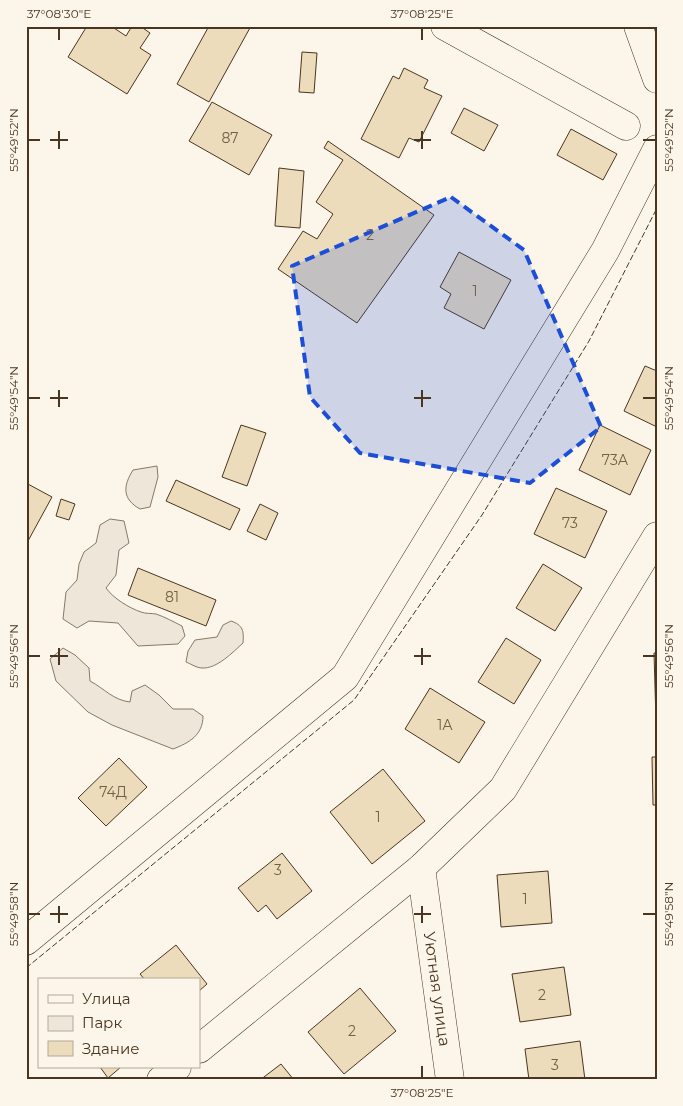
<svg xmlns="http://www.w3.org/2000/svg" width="683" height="1106" viewBox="0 0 683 1106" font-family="Montserrat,sans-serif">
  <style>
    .green { fill: #ede6d9; stroke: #887966 }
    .building { fill: #ecdcbc; stroke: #4a3520 }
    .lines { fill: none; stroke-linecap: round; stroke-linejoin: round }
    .minor-casing { stroke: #4a3520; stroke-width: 29 }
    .minor { stroke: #fbf6e9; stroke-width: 28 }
    .fence { stroke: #4a3520; stroke-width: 1; stroke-dasharray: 6 2.5; stroke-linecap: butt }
    .marked { fill: #1d4ed8; fill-opacity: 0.2; stroke: #1d4ed8; stroke-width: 4; stroke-dasharray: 10 6; stroke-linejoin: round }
    .ticks { fill: none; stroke: #4a3520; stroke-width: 2 }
    .labels { text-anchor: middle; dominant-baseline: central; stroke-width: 4; stroke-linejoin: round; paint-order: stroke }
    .number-label { font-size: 14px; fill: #725f47 }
    .street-label { font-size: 16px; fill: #4a3520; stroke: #fbf6e9 }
    .neatline { fill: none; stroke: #4a3520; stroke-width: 2 }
    .ticks-label { font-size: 12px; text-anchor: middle; fill: #4a3520 }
  </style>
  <rect width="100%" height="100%" fill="#fbf6e9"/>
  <g class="green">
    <path d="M157 466 158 477 150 507 140 509C122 499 123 486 133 470Z"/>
    <path d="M110 519 124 521 129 543 119 550 116 575 106 588C113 598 129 608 141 612 146 614 151 613 156 614 165 617 174 622 182 626L185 636 178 644 138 646 118 623 89 621 77 628 63 619 66 592 77 580 79 564 84 552 96 543 100 525Z"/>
    <path d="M231 621C243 625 244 631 243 643 233 652 217 669 202 668 197 668 191 664 186 662L188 651 195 640 217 637 223 625Z"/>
    <path d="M63 648 75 655 89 668 90 681C105 689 113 700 130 702L132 691 145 685 159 695 173 709H193L203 716C203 735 189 743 173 749L112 725 88 712 56 681 50 659Z"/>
  </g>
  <g class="building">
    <path d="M87 26H111L126 36 132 26H140L150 33 140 48 151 55 127 94 68 57Z"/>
    <path d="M209 26H251L209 102 177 84Z"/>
    <path d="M302 52 317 53 314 93 299 92Z"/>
    <path d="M404 68 428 80 424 88 442 96 419 142 409 138 399 158 361 139 393 76 399 79Z"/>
    <path d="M212 102 272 135 249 175 189 141Z"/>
    <path d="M464 108 498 125 484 151 451 133Z"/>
    <path d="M571 129 617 154 603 180 557 155Z"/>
    <path d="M328 141 434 215 357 323 278 269 303 231 317 239 333 214 316 202 343 160 324 148Z"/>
    <path d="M279 168 304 171 300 228 275 226Z"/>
    <path d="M459 252 511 280 484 329 444 308 451 294 440 287Z"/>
    <path d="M645 366 657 371V427L624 411Z"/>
    <path d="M241 425 266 433 247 486 222 477Z"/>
    <path d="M600 425 651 450 630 495 579 470Z"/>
    <path d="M176 480 240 509 230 530 166 501Z"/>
    <path d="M26 483 52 497 28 541 26 540Z"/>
    <path d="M556 488 607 511 585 558 534 534Z"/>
    <path d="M61 499 75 504 69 520 56 516Z"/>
    <path d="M260 504 278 513 266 540 247 531Z"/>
    <path d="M543 564 582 588 555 631 516 608Z"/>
    <path d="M138 568 216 600 206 626 128 595Z"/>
    <path d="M506 638 541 660 514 704 478 682Z"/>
    <path d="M654 653H657L656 721Z"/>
    <path d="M430 688 485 722 459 763 405 729Z"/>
    <path d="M652 757H657V805H653Z"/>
    <path d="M119 758 147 787 106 826 78 798Z"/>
    <path d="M383 769 425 821 372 864 330 812Z"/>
    <path d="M282 853 312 891 277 919 266 905 258 912 238 888Z"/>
    <path d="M548 871 552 923 501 927 497 875Z"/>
    <path d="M176 945 207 984 199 991V980H145L140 974Z"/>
    <path d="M564 967 571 1015 520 1022 512 974Z"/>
    <path d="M360 988 396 1031 344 1074 308 1032Z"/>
    <path d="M580 1041 585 1080H529L525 1049Z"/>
    <path d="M281 1064 294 1080H260Z"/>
    <path d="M100 1067H121L108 1078Z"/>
  </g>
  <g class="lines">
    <defs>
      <g id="minor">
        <path d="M445 26 626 126"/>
        <path d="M638 26 657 79"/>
        <path id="s1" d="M421 868 450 1080"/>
        <path d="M26 941 345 677 605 251 657 149"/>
        <path d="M199 1049 421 868 503 789 657 536"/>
        <path d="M161 1080 177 1067"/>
      </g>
    </defs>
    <use href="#minor" class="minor-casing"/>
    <use href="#minor" class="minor"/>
    <path class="fence" d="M26 968 354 700 482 515 589 341 657 208"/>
  </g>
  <path class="marked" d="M451 197 524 250 601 427 530 483 360 453 310 397 292 266Z"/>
  <path class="ticks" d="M59 28V40M422 28V40M59 131V149M422 131V149M28 140H40M50 140H68M414 140H431M643 140H656M59 390V407M422 390V407M28 398H40M50 398H68M414 398H431M643 398H656M59 648V665M422 648V665M28 656H40M50 656H68M414 656H431M643 656H656M59 906V923M422 906V923M28 914H40M50 914H68M414 914H431M643 914H656M422 1066V1078"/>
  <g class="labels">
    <g class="number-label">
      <text x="230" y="138">87</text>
      <text x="370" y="235">2</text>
      <text x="475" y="291">1</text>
      <text x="615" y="460">73А</text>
      <text x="570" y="523">73</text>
      <text x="172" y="597">81</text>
      <text x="445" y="725">1А</text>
      <text x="113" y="792">74Д</text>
      <text x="378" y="817">1</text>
      <text x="278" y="870">3</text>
      <text x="525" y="899">1</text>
      <text x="542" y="995">2</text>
      <text x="352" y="1031">2</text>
      <text x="555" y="1065">3</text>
    </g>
    <g class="street-label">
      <text stroke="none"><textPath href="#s1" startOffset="122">Уютная улица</textPath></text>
    </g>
  </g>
  <rect width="683" height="1106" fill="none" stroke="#fbf6e9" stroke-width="55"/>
  <rect x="38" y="978" width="162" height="90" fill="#fbf6e9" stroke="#b4a999"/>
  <rect x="48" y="995" width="25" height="8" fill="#fbf6e9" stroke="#b4a999"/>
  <text x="82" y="1004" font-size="15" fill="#4a3520">Улица</text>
  <rect x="48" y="1016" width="25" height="15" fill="#ede6d9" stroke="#b4a999"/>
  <text x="82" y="1028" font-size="15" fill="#4a3520">Парк</text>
  <rect x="48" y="1041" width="25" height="15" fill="#ecdcbc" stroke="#b4a999"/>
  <text x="82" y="1054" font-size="15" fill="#4a3520">Здание</text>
  <rect x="28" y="28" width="628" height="1050" class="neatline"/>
  <g class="ticks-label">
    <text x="59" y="18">37°08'30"E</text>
    <text x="422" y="18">37°08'25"E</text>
    <text transform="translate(669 140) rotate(-90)" y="4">55°49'52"N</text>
    <text transform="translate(14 140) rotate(-90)" y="4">55°49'52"N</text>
    <text transform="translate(669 398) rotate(-90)" y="4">55°49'54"N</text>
    <text transform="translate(14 398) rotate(-90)" y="4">55°49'54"N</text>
    <text transform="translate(669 656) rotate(-90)" y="4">55°49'56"N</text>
    <text transform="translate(14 656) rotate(-90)" y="4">55°49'56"N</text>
    <text transform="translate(14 914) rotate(-90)" y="4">55°49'58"N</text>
    <text transform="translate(669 914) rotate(-90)" y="4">55°49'58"N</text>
    <text x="422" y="1097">37°08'25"E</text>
  </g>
</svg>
